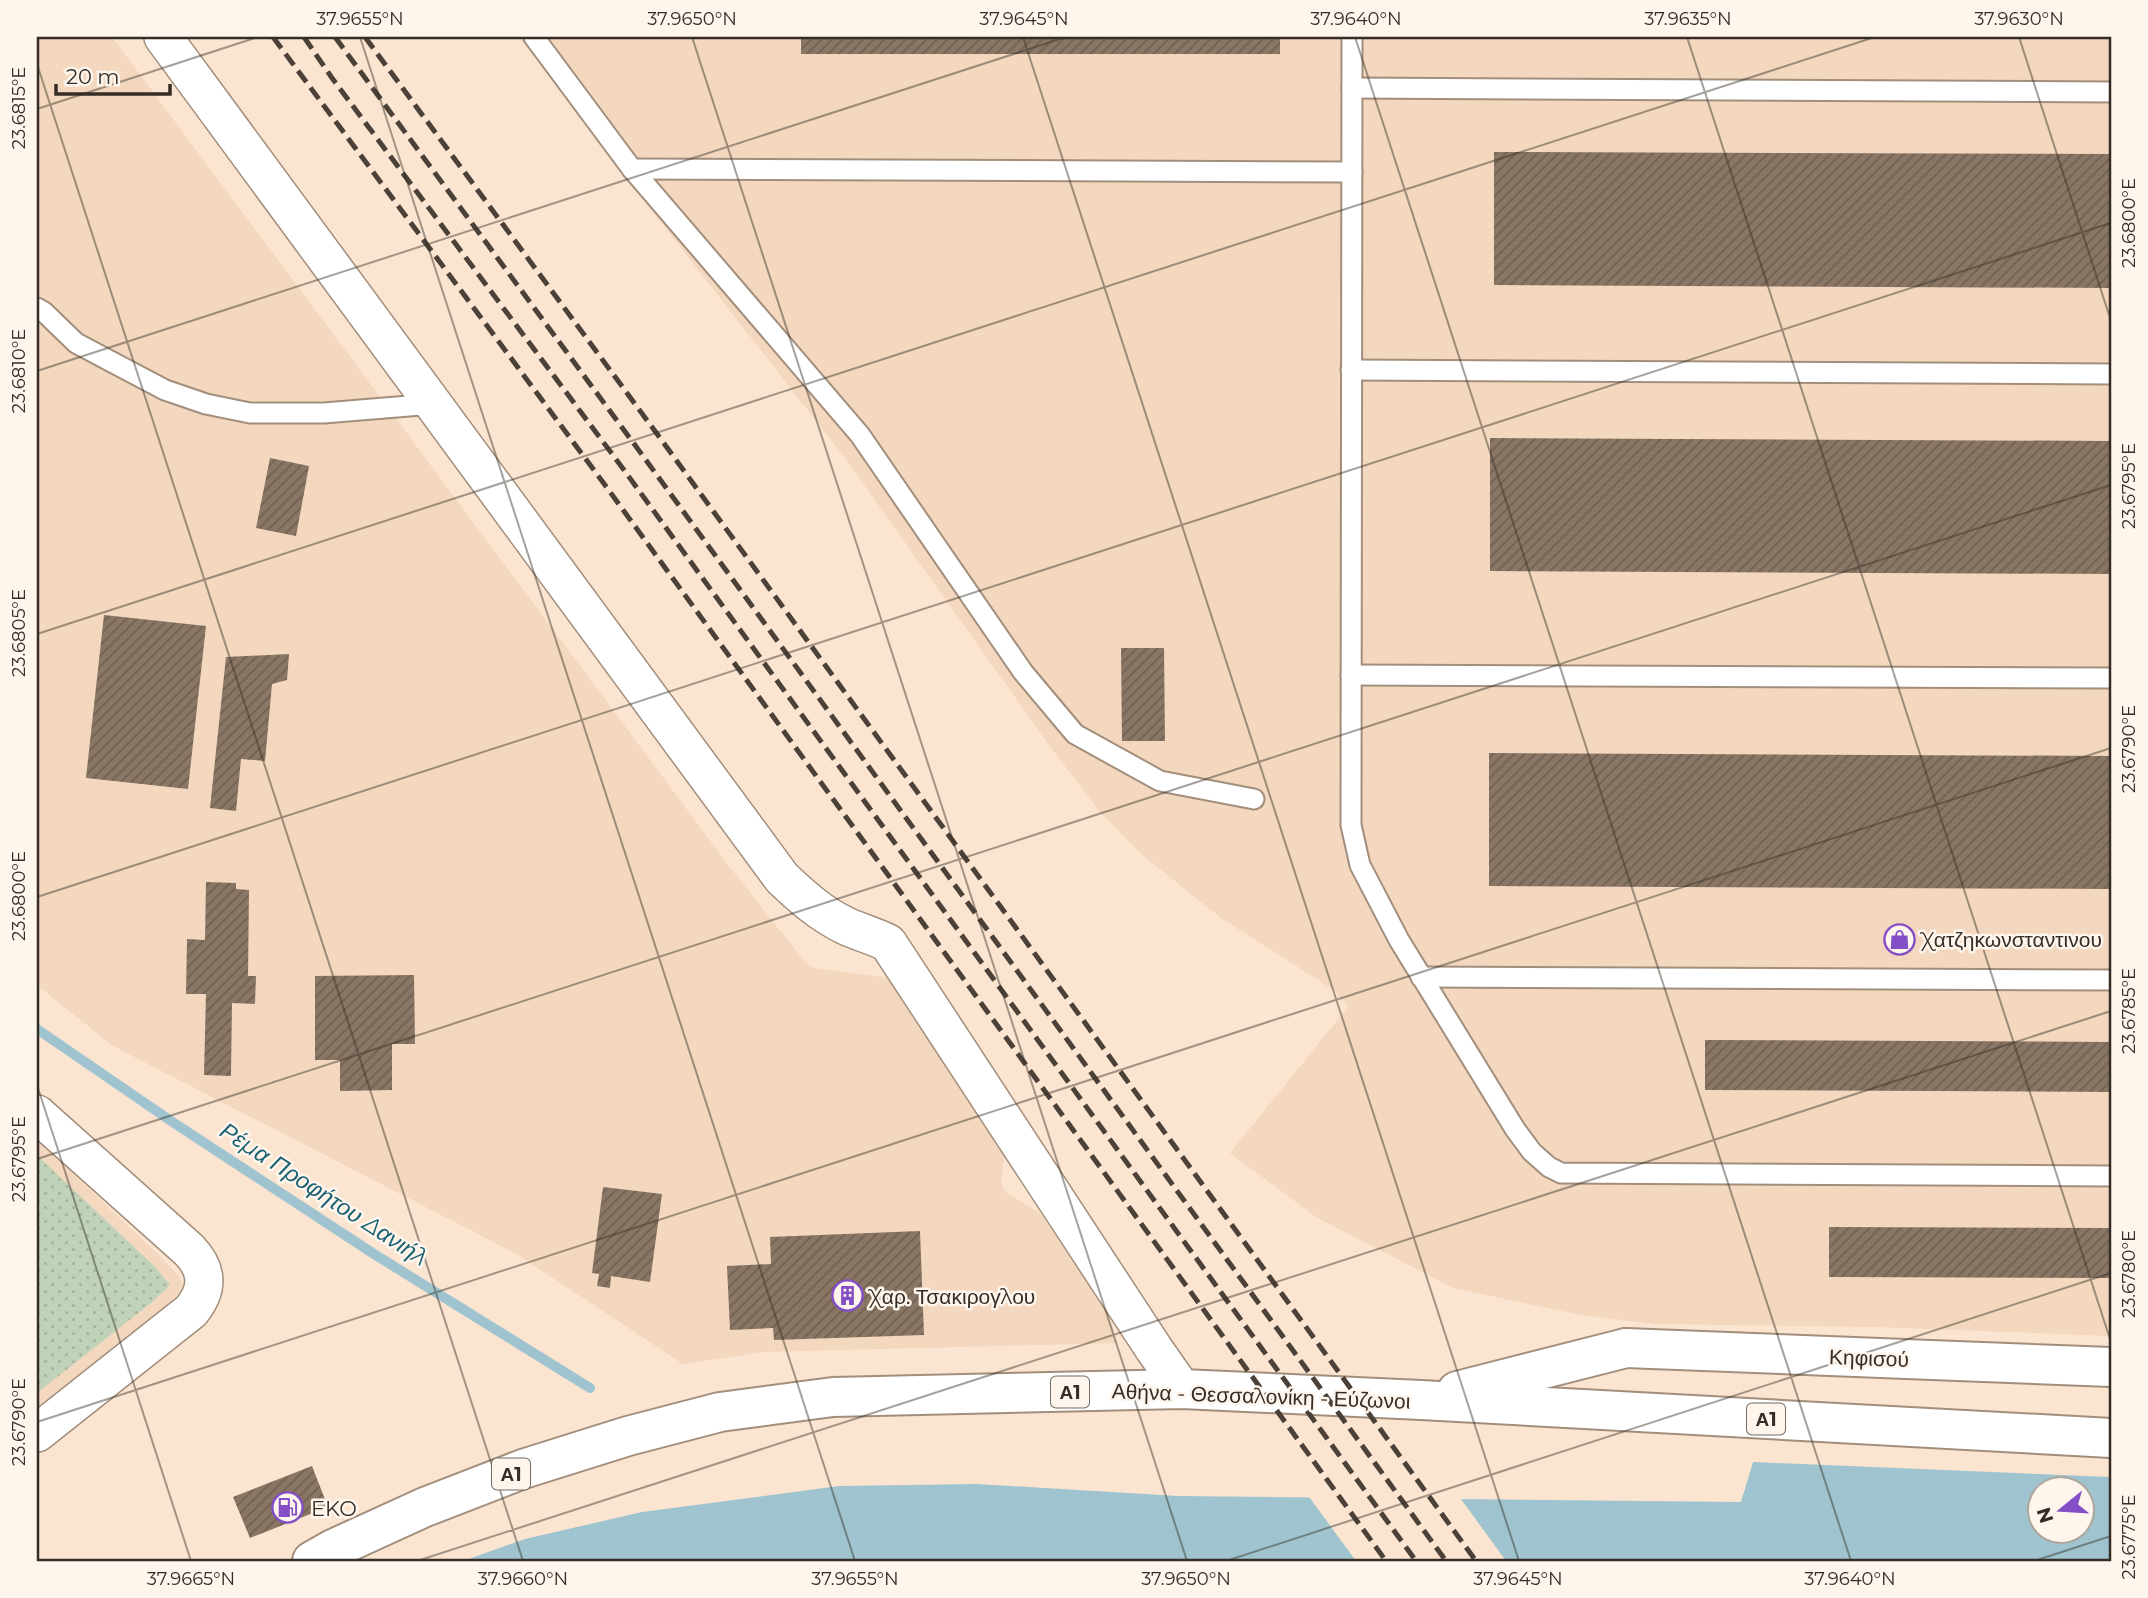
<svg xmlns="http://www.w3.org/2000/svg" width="2148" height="1598" viewBox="0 0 2148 1598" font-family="Montserrat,sans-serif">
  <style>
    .built { fill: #f3d7be }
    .grass { fill: url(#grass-dots) }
    .water { fill: #9fc4cf; fill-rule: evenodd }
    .pier { fill: #fbe5d1 }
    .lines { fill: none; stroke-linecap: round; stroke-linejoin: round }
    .stream { stroke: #9fc4cf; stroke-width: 10 }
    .building { fill: url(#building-hatch) }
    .service-casing { stroke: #a28e7c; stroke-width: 23 }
    .minor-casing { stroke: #a28e7c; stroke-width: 40 }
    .secondary-casing { stroke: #a28e7c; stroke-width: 42 }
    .motorway-casing { stroke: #a28e7c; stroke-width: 42 }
    .service { stroke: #fff; stroke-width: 19 }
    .minor { stroke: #fff; stroke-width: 37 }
    .secondary { stroke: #fff; stroke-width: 38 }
    .motorway { stroke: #fff; stroke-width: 38 }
    .rail { stroke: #4b4138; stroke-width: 5; stroke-dasharray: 14 7; stroke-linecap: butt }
    .ticks { fill: none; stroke: #362e26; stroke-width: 2; stroke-opacity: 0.45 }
    .labels { text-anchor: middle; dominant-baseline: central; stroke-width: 5; stroke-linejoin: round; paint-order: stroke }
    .shield { fill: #fef5ed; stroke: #726a62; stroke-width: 2 }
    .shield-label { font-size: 19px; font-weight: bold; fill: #362e26 }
    .poi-label { font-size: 21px; fill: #362e26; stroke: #fef5ed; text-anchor: start }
    .street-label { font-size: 21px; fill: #362e26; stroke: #fef5ed }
    .water-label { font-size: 23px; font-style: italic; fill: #1a6172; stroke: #fef5ed }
    .neatline { fill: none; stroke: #362e26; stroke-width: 2.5 }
    .ticks-label { font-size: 18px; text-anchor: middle; fill: #362e26 }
  </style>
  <defs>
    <pattern id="grass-dots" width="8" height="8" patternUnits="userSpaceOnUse" patternTransform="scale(1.75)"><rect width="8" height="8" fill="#c0d3b9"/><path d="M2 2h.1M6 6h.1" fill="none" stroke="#a6b59f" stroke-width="1.8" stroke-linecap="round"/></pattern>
    <pattern id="building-hatch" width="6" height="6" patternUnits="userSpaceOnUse" patternTransform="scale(1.75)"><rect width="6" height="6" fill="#897664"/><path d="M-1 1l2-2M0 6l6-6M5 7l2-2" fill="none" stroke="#716152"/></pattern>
  </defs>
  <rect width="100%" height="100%" fill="#fbe5d1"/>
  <g class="built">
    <path d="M37 37H112L729 866 805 962 814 968 891 978 1005 1148 1001 1181 1005 1192 1040 1213 1108 1314 1117 1343 764 1352 683 1364 515 1253 113 1046 37 985Z"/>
    <path d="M519 37H2111V1336L1875 1327 1654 1324 1581 1315 1453 1288 1316 1217 1230 1153 1348 1007 1334 990 1221 918 1140 853 1100 812 1051 748 845 458 656 216Z"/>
    <path d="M37 1140 164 1260 179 1277 183 1285 180 1292 158 1312 37 1407Z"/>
  </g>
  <path class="grass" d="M37 1155 156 1268 170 1285 151 1303 37 1393Z"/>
  <path class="water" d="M1753 1462 2111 1477V1561H463L525 1539 642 1512 839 1486 977 1484 1178 1496 1741 1502ZM2039 1490H2082V1532H2039Z"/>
  <path class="pier" d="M1307 1494 1458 1495 1506 1561H1356Z"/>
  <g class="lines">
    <path class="stream" d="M37 1029 171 1121 374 1254 590 1388"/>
  </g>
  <g class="building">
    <rect x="801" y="37" width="479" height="17"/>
    <path d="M1494 152 2111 154V288L1494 285Z"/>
    <path d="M1490 438 2111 441V574L1490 571Z"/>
    <path d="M270 458 309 466 296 536 256 528Z"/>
    <path d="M104 615 206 626 188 789 86 778Z"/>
    <path d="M1121 648H1164L1165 741H1122Z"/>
    <path d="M289 654 287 680 272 684 265 761 241 759 236 811 210 808 226 657Z"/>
    <path d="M1489 753 2111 756V889L1489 886Z"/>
    <path d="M206 882 236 883V889L249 890 248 976H256L255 1004 232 1003 231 1076 204 1075 206 994H186L187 939 205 940Z"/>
    <path d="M414 975 415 1044H392V1090L340 1091V1060H315V976Z"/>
    <path d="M1705 1040 2111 1042V1092L1705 1090Z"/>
    <path d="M603 1187 662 1194 650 1282 611 1276 610 1288 597 1286 599 1274 592 1273Z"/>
    <path d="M1829 1227 2111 1228V1278L1829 1277Z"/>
    <path d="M920 1231 924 1335 774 1340 773 1328 730 1330 727 1266 771 1264 770 1237Z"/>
    <path d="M312 1466 328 1507 250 1538 233 1497Z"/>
  </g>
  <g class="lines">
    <defs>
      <g id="service">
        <path d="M534 37 632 169 860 435 1023 672 1075 734 1160 781 1254 799"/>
        <path d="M1352 37 1351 825 1360 865 1399 940 1515 1129 1532 1152 1549 1167 1561 1173 2111 1176"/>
        <path d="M1352 88 2111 92"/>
        <path d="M632 169 1352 172"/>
        <path d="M37 308 44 312 76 343 165 390 206 404 250 413H324L433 404"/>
        <path d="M1351 370 2111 374"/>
        <path d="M1351 675 2111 678"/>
        <path d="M1421 977 2111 980"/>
      </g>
      <g id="minor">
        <path d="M163 37 782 878C802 897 821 914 846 926 859 932 874 936 888 943L1154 1349 1182 1389"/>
        <path d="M37 1114 189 1250C208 1270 209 1289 191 1311L37 1433"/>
      </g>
      <path id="secondary" d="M1626 1348 2111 1367"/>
      <g id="motorway">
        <path d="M1457 1391 1626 1348"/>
        <path d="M312 1561 333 1549 425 1507 523 1469 628 1436 720 1412 833 1397 1182 1389 1421 1400 2111 1438"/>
      </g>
    </defs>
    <use href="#service" class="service-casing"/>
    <use href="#minor" class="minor-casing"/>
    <use href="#secondary" class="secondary-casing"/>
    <use href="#motorway" class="motorway-casing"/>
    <use href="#service" class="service"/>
    <use href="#minor" class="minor"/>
    <use href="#secondary" class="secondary"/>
    <use href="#motorway" class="motorway"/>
    <g class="rail">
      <path d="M273 37 605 485 1386 1561"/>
      <path d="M304 37 332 78 624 470 1416 1561"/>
      <path d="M335 37 643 456 1446 1561"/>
      <path d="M365 37 663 442 1476 1561"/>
    </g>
  </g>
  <path class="ticks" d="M360 37 855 1561M692 37 1187 1561M1023 37 1519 1561M1355 37 1851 1561M1687 37 2111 1342M2019 37 2111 321M37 64 523 1561M37 109 258 37M37 371 1066 37M37 634 1875 37M37 897 2111 223M37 1085 191 1561M37 1159 2111 485M37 1422 2111 748M417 1561 2111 1011M1226 1561 2111 1273M2034 1561 2111 1536"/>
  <defs>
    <symbol id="shop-ring" viewBox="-11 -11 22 22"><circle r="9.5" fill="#fef5ed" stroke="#844ec6" stroke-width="1.5"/><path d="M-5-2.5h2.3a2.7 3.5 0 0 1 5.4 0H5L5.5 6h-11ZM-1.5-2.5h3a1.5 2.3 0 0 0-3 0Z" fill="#844ec6"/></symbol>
    <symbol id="building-ring" viewBox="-11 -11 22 22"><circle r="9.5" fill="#fef5ed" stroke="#844ec6" stroke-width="1.5"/><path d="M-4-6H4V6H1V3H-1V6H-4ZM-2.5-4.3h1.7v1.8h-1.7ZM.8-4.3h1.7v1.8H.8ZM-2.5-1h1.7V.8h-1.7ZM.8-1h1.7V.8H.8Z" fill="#844ec6"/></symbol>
    <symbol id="fuel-ring" viewBox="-11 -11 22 22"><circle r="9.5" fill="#fef5ed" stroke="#844ec6" stroke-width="1.5"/><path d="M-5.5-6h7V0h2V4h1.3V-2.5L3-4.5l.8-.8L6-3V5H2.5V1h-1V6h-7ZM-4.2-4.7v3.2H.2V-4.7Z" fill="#844ec6"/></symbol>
  </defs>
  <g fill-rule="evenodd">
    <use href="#shop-ring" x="1882" y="922" width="35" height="35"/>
    <use href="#building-ring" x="830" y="1278" width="35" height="35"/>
    <use href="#fuel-ring" x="270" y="1490" width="35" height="35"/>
  </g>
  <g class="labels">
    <g class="shield">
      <rect x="1051" y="1376.5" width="38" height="31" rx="5"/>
      <rect x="1747" y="1403.5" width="38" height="31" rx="5"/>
      <rect x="492" y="1458.5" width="38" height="31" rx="5"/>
    </g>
    <g class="shield-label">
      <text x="1070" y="1392">Α1</text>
      <text x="1766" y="1419">Α1</text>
      <text x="511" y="1474">Α1</text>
    </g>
    <g class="poi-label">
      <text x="1922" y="939">Χατζηκωνσταντινου</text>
      <text x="870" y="1296">Χαρ. Τσακιρογλου</text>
      <text x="311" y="1508">EKO</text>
    </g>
    <g class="street-label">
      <text transform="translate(1869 1358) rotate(2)">Κηφισού</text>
      <text transform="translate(1261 1396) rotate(2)">Αθήνα - Θεσσαλονίκη - Εύζωνοι</text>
    </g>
    <g class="water-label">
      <text transform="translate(324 1194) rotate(33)">Ρέμα Προφήτου Δανιήλ</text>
    </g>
  </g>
  <rect width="2148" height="1598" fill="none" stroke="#fef5ed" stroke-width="77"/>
  <g transform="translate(2061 1510) rotate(252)"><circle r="33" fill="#fef5ed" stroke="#aea59d" stroke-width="2"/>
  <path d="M0-5L12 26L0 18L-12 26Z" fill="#844ec6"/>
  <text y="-10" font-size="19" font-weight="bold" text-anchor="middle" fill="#362e26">N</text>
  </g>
  <path d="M56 84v10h114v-10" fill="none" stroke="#362e26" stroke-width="3.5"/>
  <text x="66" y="84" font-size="21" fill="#362e26" stroke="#fef5ed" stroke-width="5" paint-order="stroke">20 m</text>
  <rect x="38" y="38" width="2072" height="1522" class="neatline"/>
  <g class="ticks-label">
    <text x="360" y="25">37.9655°N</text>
    <text x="692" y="25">37.9650°N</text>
    <text x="1024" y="25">37.9645°N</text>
    <text x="1356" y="25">37.9640°N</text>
    <text x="1688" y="25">37.9635°N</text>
    <text x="2019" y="25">37.9630°N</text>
    <text transform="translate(19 108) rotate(-90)" y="6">23.6815°E</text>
    <text transform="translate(2129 223) rotate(-90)" y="6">23.6800°E</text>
    <text transform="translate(19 371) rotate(-90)" y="6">23.6810°E</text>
    <text transform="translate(2129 486) rotate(-90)" y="6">23.6795°E</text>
    <text transform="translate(19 633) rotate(-90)" y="6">23.6805°E</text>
    <text transform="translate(2129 749) rotate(-90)" y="6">23.6790°E</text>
    <text transform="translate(19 896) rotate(-90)" y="6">23.6800°E</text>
    <text transform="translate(2129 1011) rotate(-90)" y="6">23.6785°E</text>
    <text transform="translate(19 1159) rotate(-90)" y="6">23.6795°E</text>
    <text transform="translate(2129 1274) rotate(-90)" y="6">23.6780°E</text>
    <text transform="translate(19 1422) rotate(-90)" y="6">23.6790°E</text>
    <text transform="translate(2129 1537) rotate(-90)" y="6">23.6775°E</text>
    <text x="191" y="1585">37.9665°N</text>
    <text x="523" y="1585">37.9660°N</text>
    <text x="855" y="1585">37.9655°N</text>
    <text x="1186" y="1585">37.9650°N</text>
    <text x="1518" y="1585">37.9645°N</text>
    <text x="1850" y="1585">37.9640°N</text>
  </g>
</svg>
